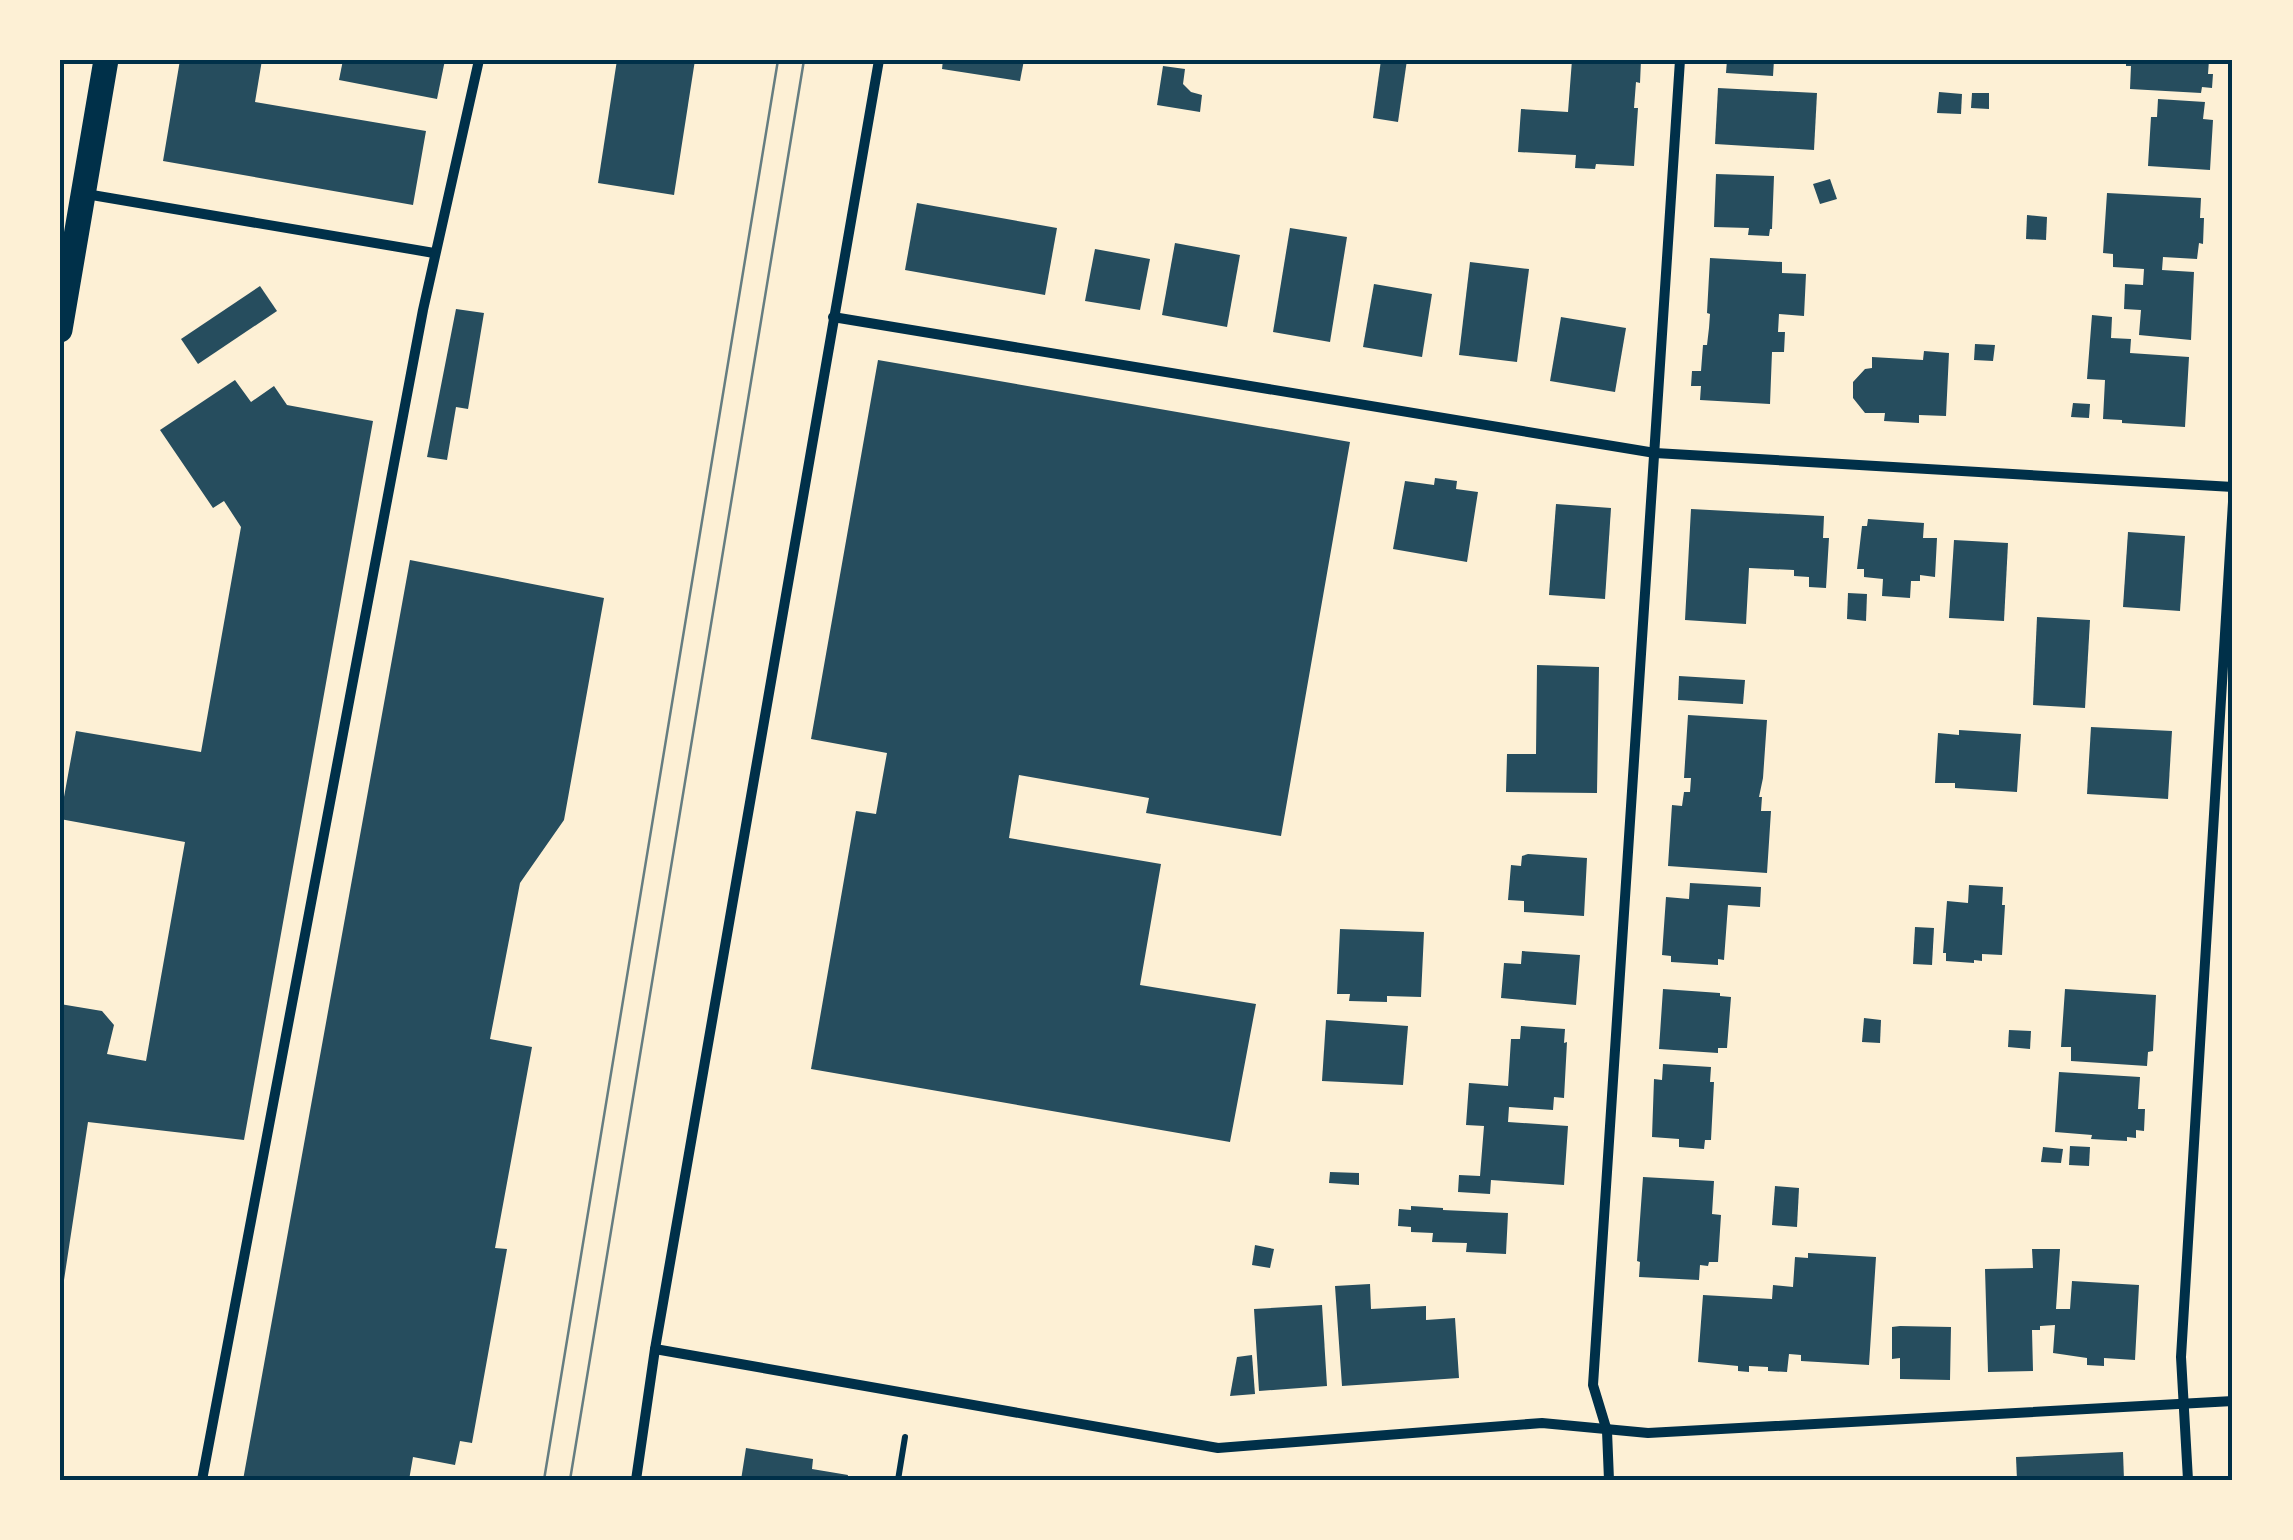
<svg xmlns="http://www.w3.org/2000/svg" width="2293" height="1540" viewBox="0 0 2293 1540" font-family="Literata,serif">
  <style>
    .building { fill: #264d5e }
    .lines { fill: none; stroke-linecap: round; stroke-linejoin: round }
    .path { stroke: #003049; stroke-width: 6 }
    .minor { stroke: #003049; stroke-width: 10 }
    .primary { stroke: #003049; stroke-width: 25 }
    .tram { stroke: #657d81; stroke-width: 2.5 }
    .neatline { fill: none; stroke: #003049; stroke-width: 4 }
  </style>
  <rect width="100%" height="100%" fill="#fdf0d5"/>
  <g class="building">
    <path d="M180 60H262L255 102 426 131 413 205 163 161Z"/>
    <path d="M343 60H445L437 99 339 80Z"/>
    <path d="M617 60H695L674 195 598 183Z"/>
    <path d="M943 60H1024L1020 81 942 69Z"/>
    <path d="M1381 60H1407L1398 122 1373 118Z"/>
    <path d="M1572 60H1641L1640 83 1636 82 1634 108H1638L1634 166 1596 164 1595 169 1575 168 1576 155 1518 152 1521 109 1568 112Z"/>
    <path d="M1727 60H1774L1773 76 1726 73Z"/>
    <path d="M2126 60H2209L2208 74H2213L2212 88 2202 87 2201 93 2130 89 2131 66H2126Z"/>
    <path d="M1163 66 1185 69 1183 84 1191 92 1202 95 1200 112 1157 105Z"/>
    <path d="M1718 88 1817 93 1814 150 1715 144Z"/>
    <path d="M1939 92 1962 94 1961 114 1937 113Z"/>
    <path d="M1972 93H1989V109L1971 108Z"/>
    <path d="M2158 99 2205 102 2203 119 2213 120 2210 170 2148 166 2151 117H2157Z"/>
    <path d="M1716 174 1774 176 1772 229H1770L1769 236 1748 235 1749 228 1714 227Z"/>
    <path d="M1830 179 1837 199 1820 204 1813 184Z"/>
    <path d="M2107 193 2201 198 2200 218H2204L2203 244 2199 243 2197 259 2163 257 2162 270 2194 272 2191 340 2139 335 2141 310 2124 309 2125 284 2143 285 2144 269 2113 267V254L2103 253Z"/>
    <path d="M917 203 1057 228 1045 295 905 270Z"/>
    <path d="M2027 215 2047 217 2046 240 2026 239Z"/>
    <path d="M1290 228 1347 237 1330 342 1273 332Z"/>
    <path d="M1175 243 1240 255 1227 327 1162 315Z"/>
    <path d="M1095 249 1150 259 1140 310 1085 301Z"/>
    <path d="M1710 258 1782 262V273L1806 274 1804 316 1779 314 1778 332H1785L1784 352H1772L1770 404 1700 400 1701 386H1691L1692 371H1701L1703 345H1707L1709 328 1710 314 1707 313Z"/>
    <path d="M1470 262 1529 269 1517 362 1459 355Z"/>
    <path d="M1374 284 1432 294 1422 357 1363 347Z"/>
    <path d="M260 286 277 311 198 364 181 339Z"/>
    <path d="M456 309 484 313 468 409 456 407 447 460 427 457Z"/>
    <path d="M2092 315 2112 317 2111 338 2131 339 2130 353 2189 357 2185 427 2122 423V420L2103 419 2105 380 2087 379Z"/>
    <path d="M1561 317 1626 328 1615 392 1550 381Z"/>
    <path d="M1975 344 1995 345 1993 361 1974 360Z"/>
    <path d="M1924 351 1949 353 1946 416 1919 415V423L1884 421 1885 413H1865L1853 398V382L1865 369 1872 368V357L1923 360Z"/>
    <path d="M878 360 1350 442 1281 836 1146 813 1149 798 1019 775 1009 838 1161 864 1140 985 1256 1004 1230 1142 811 1069 856 811 876 814 887 753 811 739Z"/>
    <path d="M235 380 251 402 274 386 287 405 373 421 244 1140 88 1122 64 1280 60 1279V1004L102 1011 114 1025 107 1054 146 1061 185 842 60 819 76 731 201 752 241 527 224 501 213 508 160 430Z"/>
    <path d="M2073 403 2090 404 2089 418 2071 417Z"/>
    <path d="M1435 478 1457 481 1456 489 1478 492 1467 562 1393 549 1405 481 1434 485Z"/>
    <path d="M1556 504 1611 508 1605 599 1549 595Z"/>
    <path d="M1691 509 1824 516 1823 538H1829L1826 588 1809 587V577L1794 576V570L1749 568 1746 624 1685 620Z"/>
    <path d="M1868 519 1924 523 1923 538H1937L1935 577 1920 575V581H1911L1910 598 1882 596 1883 579 1864 577V569H1857L1862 526H1867Z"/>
    <path d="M2128 532 2185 536 2180 611 2123 607Z"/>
    <path d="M1954 540 2008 543 2004 621 1949 618Z"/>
    <path d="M410 560 604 598 564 820 520 883 490 1039 532 1047 495 1248 507 1249 472 1443 460 1441 455 1465 413 1457 409 1480H243Z"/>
    <path d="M1848 593 1867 594 1866 621 1847 619Z"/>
    <path d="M2037 617 2090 620 2085 708 2033 705Z"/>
    <path d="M1537 665 1599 667 1597 793 1506 792 1507 754H1536Z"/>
    <path d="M1679 676 1745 680 1743 704 1678 700Z"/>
    <path d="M1688 715 1767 720 1763 778 1759 797H1762L1761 811H1771L1767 873 1668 866 1672 805 1682 806 1684 792H1690L1691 778H1684Z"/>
    <path d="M2091 727 2172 731 2168 799 2087 794Z"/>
    <path d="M1959 730 2021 734 2017 792 1955 788V783H1935L1938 733 1959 735Z"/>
    <path d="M1528 854 1587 858 1584 916 1524 912V901L1508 900 1511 865 1521 866 1522 856Z"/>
    <path d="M1690 883 1761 887 1760 907 1728 905 1724 960 1718 959V965L1671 962V956L1662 955 1666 897 1689 899Z"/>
    <path d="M1969 885 2003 887 2002 905H2005L2002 955 1982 954V961L1974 960V963L1946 961V953H1943L1947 901 1968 903Z"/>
    <path d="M1915 927 1934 928 1932 965 1913 964Z"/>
    <path d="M1340 929 1424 932 1421 997 1387 996V1002L1349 1001 1350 994H1337Z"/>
    <path d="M1522 951 1580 955 1576 1005 1501 998 1504 963 1521 964Z"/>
    <path d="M1663 989 1720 993V996L1731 997 1727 1048H1718V1053L1659 1049Z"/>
    <path d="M2065 989 2156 995 2153 1051 2148 1052 2147 1066 2071 1061V1047H2061Z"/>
    <path d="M1864 1018 1881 1020 1880 1043 1862 1042Z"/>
    <path d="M1326 1020 1408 1026 1403 1085 1322 1081Z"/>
    <path d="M1521 1026 1565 1029 1564 1043 1567 1042 1564 1098 1554 1097 1553 1110 1509 1107 1508 1122 1568 1126 1564 1185 1491 1180 1490 1194 1458 1192 1459 1175 1480 1176 1484 1126 1466 1125 1469 1083 1508 1086 1511 1039H1520Z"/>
    <path d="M2009 1030 2031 1031 2030 1049 2008 1047Z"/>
    <path d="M1663 1064 1711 1067 1710 1082H1714L1711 1140H1705L1704 1149 1679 1147V1139L1652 1137 1654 1079 1662 1080Z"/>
    <path d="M2059 1072 2140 1077 2138 1109H2145L2144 1131 2136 1130V1138L2127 1137V1141L2091 1139 2092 1135 2055 1132Z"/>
    <path d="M2070 1146 2090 1147 2089 1166 2069 1165Z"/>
    <path d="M2043 1147 2063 1149 2061 1163 2041 1162Z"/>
    <path d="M1330 1172 1359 1173V1185L1329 1183Z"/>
    <path d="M1643 1177 1714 1181 1712 1214 1721 1215 1718 1262H1709L1708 1266 1700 1265 1699 1280 1639 1277 1640 1262 1637 1261Z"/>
    <path d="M1775 1186 1799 1188 1797 1227 1772 1225Z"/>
    <path d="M1411 1206 1443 1208V1210L1508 1213 1506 1254 1466 1252 1467 1243 1432 1242 1433 1233 1411 1232V1227L1398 1226 1399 1209 1411 1210Z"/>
    <path d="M1255 1245 1274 1249 1270 1268 1252 1265Z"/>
    <path d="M2032 1249H2060L2056 1309H2070L2072 1281 2139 1285 2135 1360 2104 1358V1366L2087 1365V1358L2053 1353 2055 1325 2040 1326V1330H2032L2033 1371 1988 1372 1985 1269 2033 1268Z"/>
    <path d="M1808 1253 1876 1257 1869 1365 1801 1361V1355L1789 1354 1787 1372 1768 1371V1367L1749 1366V1372L1738 1371V1366L1698 1362 1703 1295 1772 1299 1773 1285 1793 1287 1795 1257 1808 1258Z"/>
    <path d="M1370 1284 1371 1309 1426 1306V1320L1455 1318 1459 1378 1342 1386 1335 1286Z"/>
    <path d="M1322 1305 1327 1386 1259 1391 1254 1309Z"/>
    <path d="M1900 1326 1951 1327 1950 1380 1900 1379V1358L1892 1359V1327Z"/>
    <path d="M1252 1355 1255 1394 1230 1396 1237 1357Z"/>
    <path d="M746 1448 813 1459 812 1469 848 1475 847 1480H741Z"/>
    <path d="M2123 1452 2124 1480H2017L2016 1457Z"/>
  </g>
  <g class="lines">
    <path class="path" d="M898 1480 905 1437"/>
    <g class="minor">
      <path d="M86 194 434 253"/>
      <path d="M833 317 1655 453 2233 487"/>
      <path d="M655 1349 1218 1448 1542 1423 1648 1433 2233 1401"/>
      <path d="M202 1480 423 310 479 60"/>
      <path d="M636 1480 655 1349 879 60"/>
      <path d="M1609 1480 1607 1431 1593 1385 1680 60"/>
      <path d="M2188 1480 2181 1357 2233 502"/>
    </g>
    <path class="primary" d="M60 330 106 60"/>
    <g class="tram">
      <path d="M544 1480 778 60"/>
      <path d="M570 1480 804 60"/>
    </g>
  </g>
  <rect width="2293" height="1540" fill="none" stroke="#fdf0d5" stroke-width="125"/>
  <rect x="62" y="62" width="2168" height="1416" class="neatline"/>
</svg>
